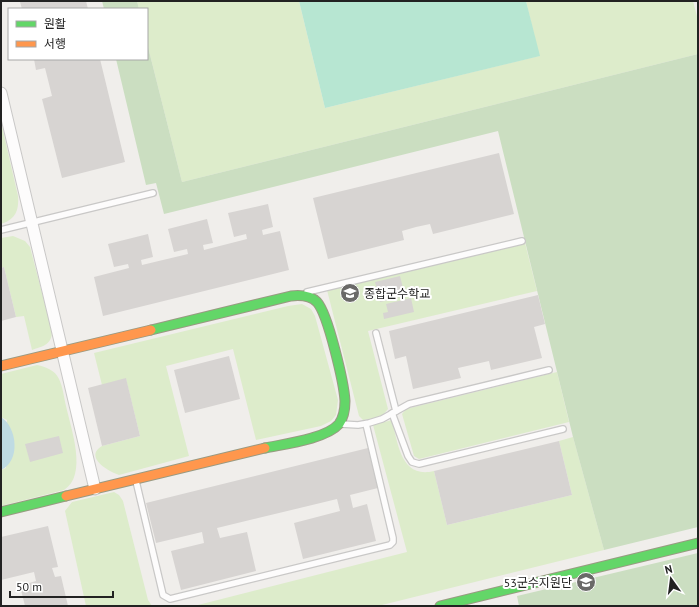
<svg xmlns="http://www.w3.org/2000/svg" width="699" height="607" viewBox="0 0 699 607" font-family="'PT Sans','Noto Sans KR',sans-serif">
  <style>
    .grass { fill: #ddeccb }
    .forest { fill: #cbdec1 }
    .pitch { fill: #b7e6d2 }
    .water { fill: #bfdbe3 }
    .building { fill: #d7d4d2 }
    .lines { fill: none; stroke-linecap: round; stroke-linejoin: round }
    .lane-casing { stroke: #c9c8c7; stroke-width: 8 }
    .street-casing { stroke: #c9c8c7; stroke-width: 13 }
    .fast-casing { stroke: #999a82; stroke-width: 11 }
    .slow-casing { stroke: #999a82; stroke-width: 11 }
    .lane { stroke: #fdfcfc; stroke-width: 5.5 }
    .street { stroke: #fdfcfc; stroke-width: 11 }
    .fast { stroke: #63d668; stroke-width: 9 }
    .slow { stroke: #ff974d; stroke-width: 9 }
    .labels { text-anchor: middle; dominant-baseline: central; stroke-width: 4; stroke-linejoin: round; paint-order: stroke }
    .poi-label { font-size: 12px; fill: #222; stroke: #fff; text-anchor: start }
  </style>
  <rect width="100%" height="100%" fill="#f0eeeb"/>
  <g class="grass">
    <path d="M137 1H299L325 108 539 56 526 1H693L698 20V54L182 182 147 43V9H139Z"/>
    <path d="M1 122 18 196C19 210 16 219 1 224Z"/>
    <path d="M13 236 25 241 30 247 52 331C52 345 43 346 32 350L24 316 16 317 4 267 1 268V238Z"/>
    <path d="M525 243 537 291 368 331 388 409 381 417 363 420 359 416 327 290Z"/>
    <path d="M302 304 311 309 315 316 338 400 336 415 331 421 321 426 256 440 233 349 166 366 189 456 119 475C107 471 84 457 102 446L140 436 126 379 102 385 94 353 288 306Z"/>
    <path d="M37 365C46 367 55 370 59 379 63 387 64 398 66 406 71 429 88 475 64 490L1 506V470L6 468 7 420 1 417V374Z"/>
    <path d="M557 372 569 422 419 459 414 456 402 414 406 409Z"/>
    <path d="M392 420C398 444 401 479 434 471L447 525 572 495 559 441 573 437 604 550 378 606H194L407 552 373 425Z"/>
    <path d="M114 492 119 495 123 501 148 600 152 606H86L65 511 72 502Z"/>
  </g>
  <g class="forest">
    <path d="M102 1H137L139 9H104Z"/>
    <path d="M147 43 182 182 698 54V527L604 550 573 437 498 131 164 214 156 183 146 185 116 59H147Z"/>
    <path d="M698 553V606H519L517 596Z"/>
  </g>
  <path class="pitch" d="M299 1H526L540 56 325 108Z"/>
  <path class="water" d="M1 417C17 427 21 461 1 470Z"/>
  <g class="building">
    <path d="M26 1H86L88 9H22L20 2Z"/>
    <path d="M34 59H100L125 162 62 178 42 99 52 96 45 68 36 70Z"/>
    <path d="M499 153 514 214 433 234 430 224 416 227 402 231 404 240 328 259 313 198Z"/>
    <path d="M268 204 273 227 262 230 263 235 280 231 289 270 103 316 94 277 129 268 128 264 114 267 108 244 148 234 153 257 141 260 142 265 188 254 187 249 174 252 168 229 207 219 213 243 203 245 204 250 247 239 246 234 234 237 228 213Z"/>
    <path d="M4 267 16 317 1 321V268Z"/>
    <path d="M400 276 405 296 380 302 375 282Z"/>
    <path d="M538 295 545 324 534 327 542 358 491 370 489 361 458 368 461 378 413 389 406 356 395 359 389 331Z"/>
    <path d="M411 298 414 312 384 319 383 313 388 312 386 304Z"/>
    <path d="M229 356 240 399 185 413 174 370Z"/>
    <path d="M126 378 140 436 102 446 88 388Z"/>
    <path d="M59 436 63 453 30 462 25 444Z"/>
    <path d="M559 441 572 495 447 525 434 471Z"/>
    <path d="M368 448 378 488 350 495 353 508 367 504 376 541 303 559 294 523 340 511 337 499 217 528 220 538 247 532 256 571 181 590 171 551 204 543 202 532 156 543 146 503Z"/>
    <path d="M48 526 58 567 52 568 55 577 61 576 68 606H25L20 586 36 581 34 572 1 580V537Z"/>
  </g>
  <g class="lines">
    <defs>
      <g id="lane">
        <path d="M1 230 153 193"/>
        <path d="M307 292 522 241"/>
        <path d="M376 333 396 411"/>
        <path d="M392 413 408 456 412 462 419 464 563 429"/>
        <path d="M341 424 358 425 369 423 382 419 409 404 549 370"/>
        <path d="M136 481 163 595 170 599 390 545 393 542V538L366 424"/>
      </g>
      <path id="street" d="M1 93 95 489"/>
      <g id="fast">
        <path d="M151 330 291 296C300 295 310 295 317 302 328 314 344 383 345 401 345 409 344 417 339 424 326 439 284 444 265 448"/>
        <path d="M1 512 66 496"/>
        <path d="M440 606 698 543"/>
      </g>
      <g id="slow">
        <path d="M1 366 151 330"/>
        <path d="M66 496 265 448"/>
      </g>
    </defs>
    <use href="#lane" class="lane-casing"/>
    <use href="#street" class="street-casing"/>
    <use href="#fast" class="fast-casing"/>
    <use href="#slow" class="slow-casing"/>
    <use href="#lane" class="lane"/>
    <use href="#street" class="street"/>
    <use href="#fast" class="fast"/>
    <use href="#slow" class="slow"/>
  </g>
  <defs>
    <symbol id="university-disc" viewBox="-11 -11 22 22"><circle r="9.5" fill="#6a6968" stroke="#fff"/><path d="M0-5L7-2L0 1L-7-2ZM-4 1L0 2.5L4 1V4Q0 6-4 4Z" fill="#fff"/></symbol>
  </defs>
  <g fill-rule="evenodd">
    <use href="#university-disc" x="339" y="282" width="22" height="22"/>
    <use href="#university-disc" x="575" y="571" width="22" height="22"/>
  </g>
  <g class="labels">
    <g class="poi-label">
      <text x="364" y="293">종합군수학교</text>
      <text x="572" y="582" text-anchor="end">53군수지원단</text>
    </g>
  </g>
  <rect width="699" height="607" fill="none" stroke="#222222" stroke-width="4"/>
  <rect x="8" y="8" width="140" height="52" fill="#ffffff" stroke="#a7a7a7"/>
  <rect x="16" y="21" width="20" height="6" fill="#63d668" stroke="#a7a7a7"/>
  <text x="44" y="28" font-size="12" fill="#222222">원활</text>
  <rect x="16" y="41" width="20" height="6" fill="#ff974d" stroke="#a7a7a7"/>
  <text x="44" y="48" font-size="12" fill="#222222">서행</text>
  <g transform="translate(671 579) rotate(346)" stroke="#ffffff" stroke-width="3" paint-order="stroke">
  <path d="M0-3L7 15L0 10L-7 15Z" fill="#222222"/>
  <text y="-6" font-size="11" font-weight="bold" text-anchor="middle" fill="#222222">N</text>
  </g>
  <path d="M10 591v6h103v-6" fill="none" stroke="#222222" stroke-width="2"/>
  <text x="16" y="591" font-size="12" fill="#222222" stroke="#ffffff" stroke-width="3" paint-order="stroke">50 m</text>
</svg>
